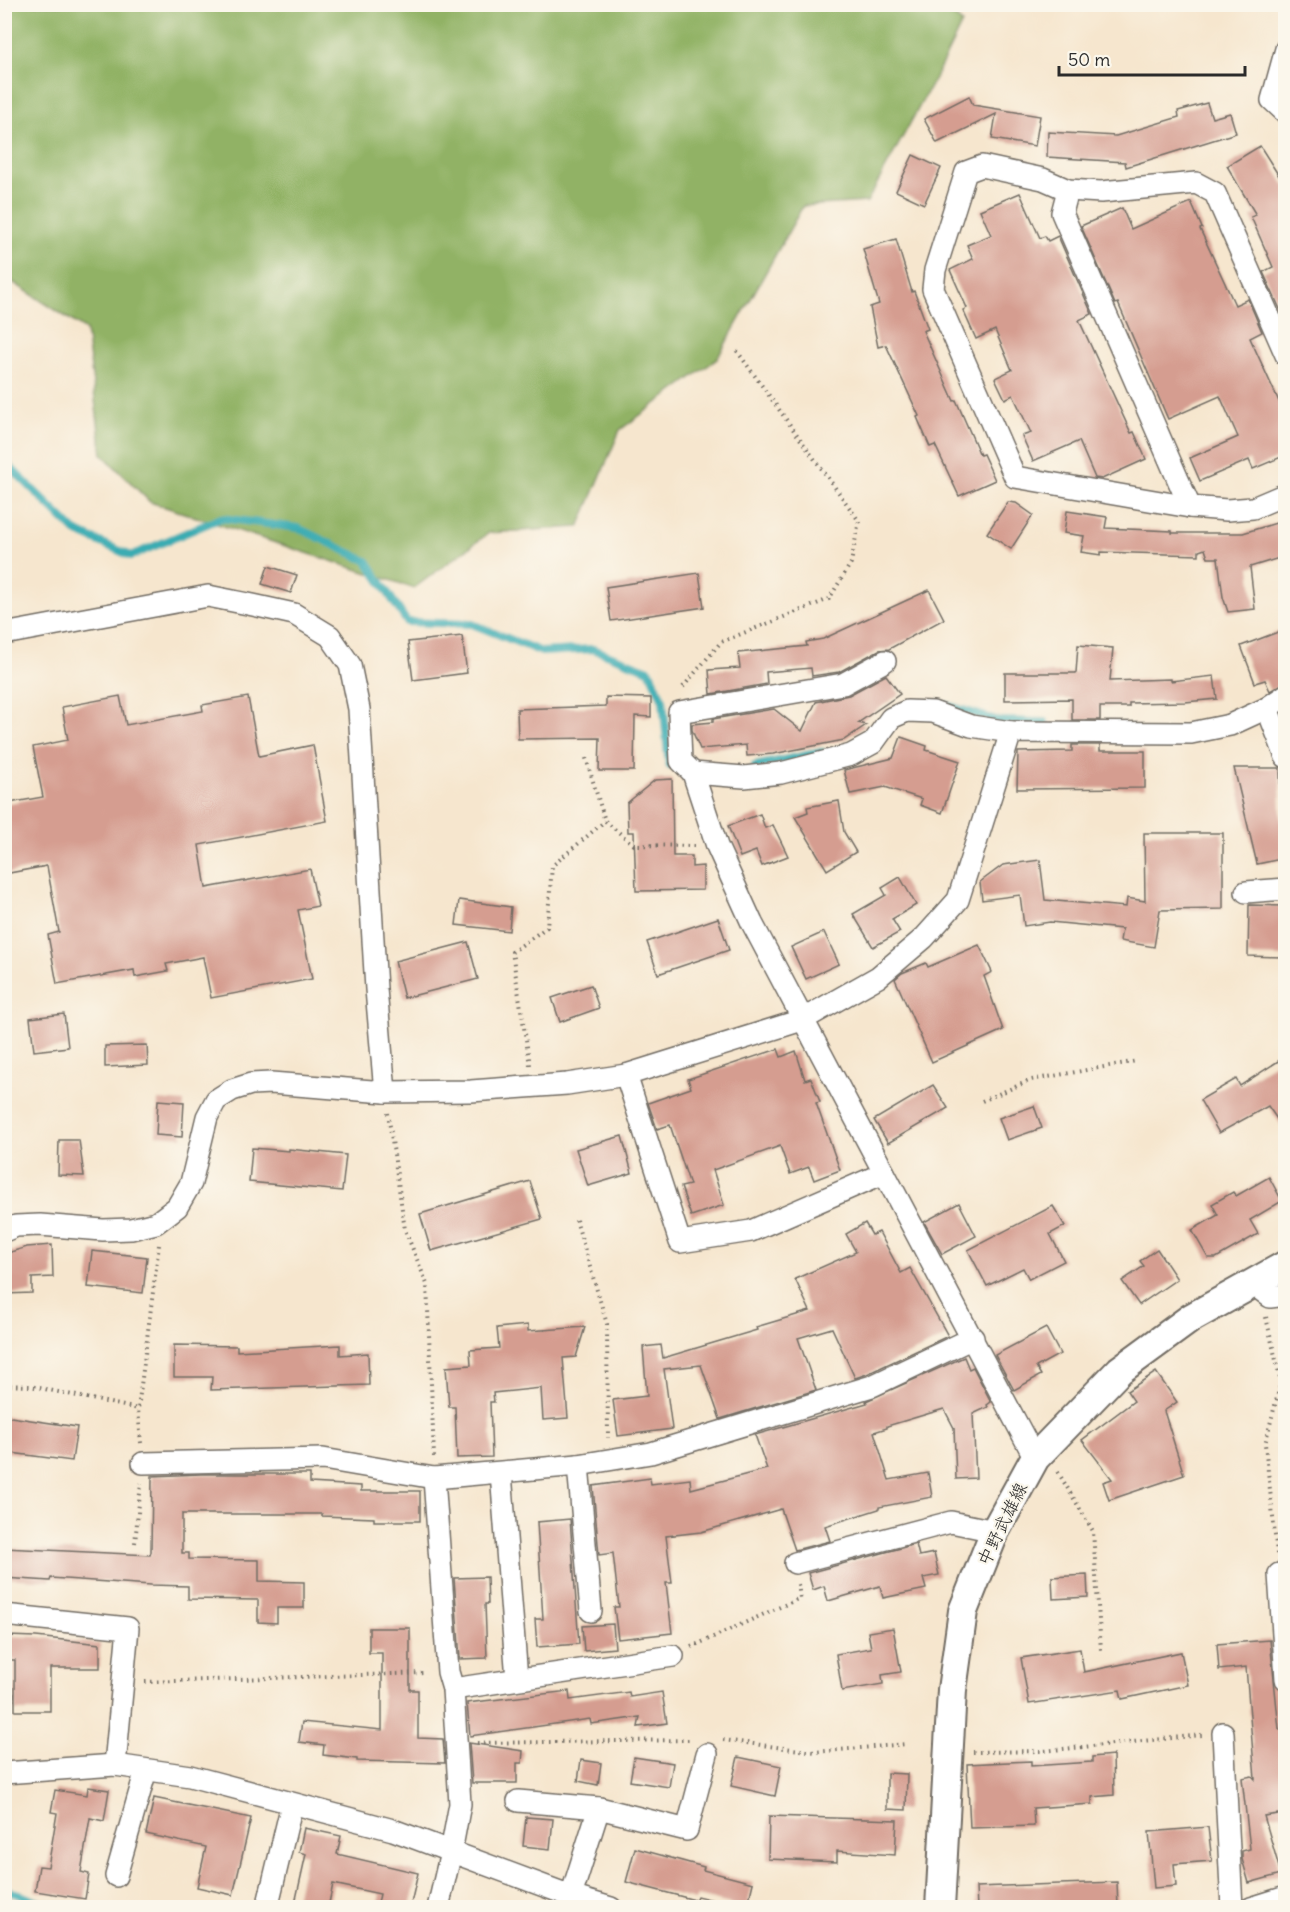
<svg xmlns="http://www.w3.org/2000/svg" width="1290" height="1912" viewBox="0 0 1290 1912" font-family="Delius,'Klee One',sans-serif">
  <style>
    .forest { fill: #91b265; stroke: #5e6e48; stroke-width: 1.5 }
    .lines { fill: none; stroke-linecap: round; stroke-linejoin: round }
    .stream { stroke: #3aacb2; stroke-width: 8 }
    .building { fill: #d59d90 }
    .minor-casing { stroke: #726c64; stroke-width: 24 }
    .secondary-casing { stroke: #726c64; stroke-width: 32 }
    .path { stroke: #726c64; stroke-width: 4; stroke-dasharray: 1.5 4.5; stroke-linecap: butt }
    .minor { stroke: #fff; stroke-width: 21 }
    .secondary { stroke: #fff; stroke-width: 28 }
    .labels { text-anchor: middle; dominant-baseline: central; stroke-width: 4.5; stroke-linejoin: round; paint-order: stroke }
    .street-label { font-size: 18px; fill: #2b2b2b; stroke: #fbf7ec }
  </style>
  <rect width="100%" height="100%" fill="#fbf7ec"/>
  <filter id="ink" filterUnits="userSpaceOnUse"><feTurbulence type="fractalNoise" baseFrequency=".0167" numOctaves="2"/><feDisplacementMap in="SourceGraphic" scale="12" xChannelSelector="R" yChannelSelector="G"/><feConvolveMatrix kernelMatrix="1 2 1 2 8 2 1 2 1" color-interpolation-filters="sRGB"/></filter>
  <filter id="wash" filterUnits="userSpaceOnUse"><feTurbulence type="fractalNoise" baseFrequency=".008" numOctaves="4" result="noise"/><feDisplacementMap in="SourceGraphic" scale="24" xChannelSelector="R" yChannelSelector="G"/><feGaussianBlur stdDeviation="1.35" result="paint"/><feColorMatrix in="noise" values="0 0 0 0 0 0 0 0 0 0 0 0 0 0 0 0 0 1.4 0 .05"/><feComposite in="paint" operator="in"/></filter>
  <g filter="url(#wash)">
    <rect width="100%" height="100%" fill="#f6e6ce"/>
    <path class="forest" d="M940 4 962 23 935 78 867 202 803 206 717 359 620 430 579 527 489 533 414 588 150 502 102 454 86 330 5 277V5Z"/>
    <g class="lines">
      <g class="stream">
        <path d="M4 461 75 531 131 556 221 518 298 528 367 561 407 622 472 624 542 652 593 649 649 670 663 700 669 765"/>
        <path d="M937 705H947L999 721 1045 722"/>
        <path d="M755 766 822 752"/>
        <path d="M4 1889 54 1908"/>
      </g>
    </g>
    <g id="blocks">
      <g class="building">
        <path d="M969 96 973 105 1040 116 1035 146 992 139 996 114 937 143 924 119Z"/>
        <path d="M1207 103 1212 118 1230 113 1236 133 1126 167 1125 162 1047 157 1048 132 1116 136 1179 117 1178 111Z"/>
        <path d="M1260 146 1286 187V322L1263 272 1273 267 1251 217 1256 215 1227 166Z"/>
        <path d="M913 155 941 168 924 204 896 191Z"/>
        <path d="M1020 193 1040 238 1045 236 1048 241 1058 236 1092 314 1079 320 1131 433 1134 432 1146 459 1102 479 1095 478 1079 441 1033 461 1022 436 1031 433 1013 395 1005 399 995 378 1012 370 995 330 976 339 963 310 967 308 950 270 973 259 967 245 991 235 980 210Z"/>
        <path d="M1191 202 1202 228 1200 229 1235 305 1248 299 1262 332 1250 338 1286 417V455L1253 469 1249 460 1200 481 1190 458 1238 437 1220 396 1168 419 1118 303 1115 304 1081 226 1122 208 1131 229Z"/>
        <path d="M896 239 912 292 914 291 928 329 923 331 954 401 956 400 980 455 983 454 995 480 959 496 935 445 930 447 917 417 919 416 886 345 878 347 870 307 879 304 863 249Z"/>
        <path d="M1008 502 1016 503 1033 515 1011 549 987 533Z"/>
        <path d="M1067 511 1107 517 1105 528 1172 531V533H1243L1286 520V556L1250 567 1255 609 1228 612 1223 597 1218 558H1208L1205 549 1199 551V555L1101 552V555L1081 552 1084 536 1064 533Z"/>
        <path d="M268 566 297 575 291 593 262 584Z"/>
        <path d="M699 573 704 607 611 621 606 587Z"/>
        <path d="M929 590 944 619 889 649 879 650 839 672 812 676 811 668 766 672 767 684 711 694 709 670 740 668 738 653 807 646 806 642 823 639Z"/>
        <path d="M1286 629V682L1270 691 1265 680 1255 683 1241 646Z"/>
        <path d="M462 636 467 673 413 680 408 642Z"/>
        <path d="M1078 645 1113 648 1110 681 1171 679V681L1214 676 1217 699 1185 702 1129 703V707H1100V720H1072V699L1005 700V673H1076Z"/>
        <path d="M886 675 900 694 858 723 866 725 844 740 773 754 747 756 746 745 700 749 692 730V724L713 722V719L774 709 802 731 816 702 849 695Z"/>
        <path d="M120 696 126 725 203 711 202 705 248 697 259 756 313 745 327 821 199 845 206 888 310 869 318 906 298 910 312 979 211 998 203 957 166 964 168 971 135 977 134 970 57 984 48 935 59 932 47 866 4 874V804L43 797 33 747 68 740 62 707Z"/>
        <path d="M606 697 651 698V717L635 716 634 771H599L600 738 518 739 517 709 606 706Z"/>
        <path d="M901 737 927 746 926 750 960 761 942 813 920 805 922 799 885 787 850 794 844 770 893 758Z"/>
        <path d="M1072 745H1100V751H1145V788L1017 789 1018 752 1072 751Z"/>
        <path d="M1234 768H1280L1281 818 1286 838V858L1257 864Z"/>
        <path d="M672 779 673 856H692V867L703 866V890L636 891 634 832H628L627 803 655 780Z"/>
        <path d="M839 801 844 832 856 852 827 870 795 817 808 812 807 807Z"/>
        <path d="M760 814 765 828 773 825 788 856 762 866 756 851 740 857 728 826Z"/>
        <path d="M1144 833H1223V909L1160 910 1154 947 1120 941 1122 929 1050 922 1024 926 1020 895 982 900 980 882 1003 865 1040 860 1045 900 1126 907 1127 898 1145 901Z"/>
        <path d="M900 877 916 905 892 919 900 932 873 947 853 914 886 895 882 888Z"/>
        <path d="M459 900 511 907 509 931 456 925Z"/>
        <path d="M1249 905 1284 906 1283 957 1248 956Z"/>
        <path d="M718 918 729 950 658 974 647 942Z"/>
        <path d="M824 932 839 964 806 979 791 947Z"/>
        <path d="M468 942 478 979 404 998 395 961Z"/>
        <path d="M979 945 992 972 984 976 1003 1030 932 1062 895 979 902 973 926 963 928 967Z"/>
        <path d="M591 985 599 1008 560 1022 552 998Z"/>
        <path d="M64 1014 68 1047 34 1051 30 1018Z"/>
        <path d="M147 1045 148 1065 105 1067V1046Z"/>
        <path d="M778 1049 781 1057 796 1051 805 1080 811 1078 820 1102 816 1103 840 1170 814 1180 809 1167 790 1174 780 1146 713 1170 724 1205 691 1216 681 1187 690 1185 670 1125 657 1129 648 1103 691 1088 688 1079Z"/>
        <path d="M1286 1056V1132L1268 1106 1219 1133 1200 1100 1236 1079 1240 1086Z"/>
        <path d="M933 1085 948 1108 888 1143 874 1120Z"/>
        <path d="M158 1100 184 1102 182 1137 156 1135Z"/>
        <path d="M1034 1106 1042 1128 1007 1140 999 1118Z"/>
        <path d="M622 1136 632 1173 588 1186 576 1149Z"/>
        <path d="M59 1140H79L84 1176 58 1175Z"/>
        <path d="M252 1148 289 1151V1149L346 1155 342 1191 249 1182Z"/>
        <path d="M1269 1177 1282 1201 1250 1220 1258 1234 1216 1258H1208L1192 1230 1218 1215 1212 1204 1233 1192 1236 1196Z"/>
        <path d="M530 1181 542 1219 431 1251 420 1214Z"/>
        <path d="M959 1203 976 1236 942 1254 924 1222Z"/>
        <path d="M1053 1206 1065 1226 1050 1234 1064 1261 1029 1279 1023 1268 987 1286 968 1250Z"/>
        <path d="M865 1223 872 1235 879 1232 901 1273 910 1268 948 1336 867 1374 855 1378 832 1328 798 1338 816 1390 720 1419 701 1365 664 1369 672 1429 618 1436 613 1400 647 1396 643 1347 661 1345 663 1358 757 1330 756 1327 810 1311 795 1279 856 1252 846 1234Z"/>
        <path d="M52 1245 53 1277 32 1278V1293L4 1294V1254L27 1247Z"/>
        <path d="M1157 1249 1177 1279 1139 1305 1122 1281 1144 1266 1140 1261Z"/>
        <path d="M92 1251 147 1257 143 1293 88 1287Z"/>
        <path d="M528 1325V1331L585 1327 576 1357 563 1358 568 1418 543 1420 541 1388 493 1393 494 1402H490L492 1457 457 1458 455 1407H449L446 1367 471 1365 470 1350 499 1348 497 1328Z"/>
        <path d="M1046 1328 1060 1354 1036 1367 1041 1375 1014 1390 995 1355Z"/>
        <path d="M174 1345 237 1346V1351L340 1345V1355L368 1353 369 1385 211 1390 212 1377H174Z"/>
        <path d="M964 1357 969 1369 973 1367 991 1402 987 1405 988 1407 973 1414 976 1478 956 1479 954 1428 944 1409 887 1426V1428L874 1432 889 1480 928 1473 932 1497 879 1507V1509L825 1526 830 1541 795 1550 781 1509 701 1532 666 1536 672 1583H666L672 1633 618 1639 614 1607H619L613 1553 599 1555 593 1486 650 1478 651 1484 690 1479 691 1489 767 1469 755 1435 867 1403 866 1401Z"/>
        <path d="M1156 1372 1177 1402 1164 1411 1184 1475 1109 1500 1103 1482 1112 1479 1082 1440 1134 1401 1127 1391Z"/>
        <path d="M4 1416 77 1427 72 1461 4 1452Z"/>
        <path d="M201 1474H310V1483L361 1486V1491H420V1521H374V1518L322 1516V1514H182V1553H189V1559L259 1560V1581L304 1582V1608H277V1623L258 1622V1600L188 1599V1586L151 1585 51 1578 50 1581 4 1578V1548L150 1555 151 1552 152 1476Z"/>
        <path d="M570 1519 579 1644 537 1647 535 1619H543L537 1522Z"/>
        <path d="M916 1544 919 1556 934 1553 939 1575 923 1578 926 1589 883 1598 880 1586 828 1601 824 1586 813 1590 808 1573Z"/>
        <path d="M1087 1575 1088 1597 1053 1599 1052 1577Z"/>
        <path d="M487 1577 488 1604H485L487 1658 460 1659 454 1578Z"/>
        <path d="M613 1624 615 1648 584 1651 582 1626Z"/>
        <path d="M369 1628H410V1690H418V1738L443 1739 445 1763 357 1761V1759L323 1755 324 1745 299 1742 302 1722 382 1730V1653H369Z"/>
        <path d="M893 1628 901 1672 882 1675 883 1684 842 1691 836 1654 871 1648 868 1632Z"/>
        <path d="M7 1636 36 1637 100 1644V1668H50V1711H15V1660H7Z"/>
        <path d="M1270 1640 1279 1729H1286V1813L1264 1816 1281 1874 1249 1883 1242 1859V1851L1250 1849 1242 1778 1252 1776 1255 1779 1246 1667 1219 1670 1217 1644Z"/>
        <path d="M1080 1649 1084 1672 1181 1652 1188 1685 1122 1699 1120 1690 1029 1704 1021 1658Z"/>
        <path d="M569 1691 570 1700 629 1692 630 1697 662 1692 667 1723 638 1727 640 1717 591 1724 590 1719 470 1736 467 1703Z"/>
        <path d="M469 1743 523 1751 522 1763H517V1783H472Z"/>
        <path d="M1113 1755 1114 1795 1092 1797V1804L1033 1808 1034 1826 970 1828 967 1764 1031 1761V1766L1092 1762V1757Z"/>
        <path d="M634 1757 673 1763 669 1787 630 1781Z"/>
        <path d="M738 1757 781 1766 775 1796 731 1786Z"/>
        <path d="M581 1760 601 1763 598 1785 578 1781Z"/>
        <path d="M887 1773 907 1774 906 1810 887 1809Z"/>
        <path d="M88 1787 109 1790 104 1821 90 1818 81 1872 89 1874 85 1899 35 1891 39 1866 48 1867 57 1813 51 1812 55 1790 87 1795Z"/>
        <path d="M154 1798 251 1818 233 1895 197 1887 206 1847 146 1834Z"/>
        <path d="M769 1816 897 1820 895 1855 837 1851V1862L768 1859Z"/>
        <path d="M526 1817 553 1819 550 1849 523 1846Z"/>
        <path d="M1208 1827 1212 1861 1174 1864 1176 1886 1154 1888 1149 1832Z"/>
        <path d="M304 1828 341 1836 337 1854 418 1873 410 1908H377L380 1894 333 1884 328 1908H294L306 1854 299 1852Z"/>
        <path d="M635 1848 704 1867 703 1870 753 1883 747 1908 697 1896 695 1900 626 1882Z"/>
        <path d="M1117 1882 1118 1908H977L976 1887Z"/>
      </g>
    </g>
  </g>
  <g filter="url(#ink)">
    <use href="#blocks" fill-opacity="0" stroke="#726c64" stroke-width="1.5"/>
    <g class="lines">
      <defs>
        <g id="minor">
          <path d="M1286 49 1272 100 1286 113"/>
          <path d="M1068 190 1062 213 1190 507"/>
          <path d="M1286 355 1215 193 1196 183 1101 192 1068 190 1043 179 982 166 966 172 935 270 933 289 1015 477 1190 507 1227 510 1253 508 1286 494"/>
          <path d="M4 634 208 596 253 605 294 614 330 636 350 665 359 709 376 989 385 1092"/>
          <path d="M885 661 843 684 679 712 681 761 693 773 717 846 752 923 1035 1458"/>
          <path d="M1267 708 1286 757"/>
          <path d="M693 773 744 777 781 773 851 755 873 743 891 718 907 711 933 712 971 726 1011 732"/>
          <path d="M1246 892 1286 889"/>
          <path d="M626 1075 680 1242 751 1231 884 1173"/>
          <path d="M4 1231 16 1226 40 1225 103 1230 131 1229 156 1223 177 1207 191 1183 207 1117 216 1100 232 1090 251 1084 271 1083 385 1092 471 1091 567 1084 626 1075 802 1020 878 977 924 938 958 900 1011 732 1191 733 1230 725 1267 708 1286 695"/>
          <path d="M1253 1284 1270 1297 1286 1295"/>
          <path d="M143 1463 323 1459 434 1478 578 1465 651 1453 872 1386 973 1338"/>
          <path d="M578 1465 591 1611"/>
          <path d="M501 1473 517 1679"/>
          <path d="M434 1478 448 1672 453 1689 460 1804 451 1852 438 1908"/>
          <path d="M795 1563 951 1522 995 1531"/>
          <path d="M1279 1574 1286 1679"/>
          <path d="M4 1615 128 1628 115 1765"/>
          <path d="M453 1689 673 1656"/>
          <path d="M1223 1733 1232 1908"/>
          <path d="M4 1773 115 1765 190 1776 393 1830 571 1896 611 1908"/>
          <path d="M518 1801 599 1808"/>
          <path d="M116 1876 146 1770"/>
          <path d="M571 1896 599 1808 687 1830 707 1754"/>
          <path d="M267 1908 292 1804"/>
          <path d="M1251 1908 1286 1897"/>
        </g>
        <path id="secondary" d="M940 1908 952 1690 963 1611 995 1531 1035 1458 1120 1370 1191 1318 1286 1265"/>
      </defs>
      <use href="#minor" class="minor-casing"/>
      <use href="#secondary" class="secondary-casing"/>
      <g class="path">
        <path d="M683 687 721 642 829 599 851 563 859 521 737 351"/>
        <path d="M586 758 605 821 634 845 695 846"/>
        <path d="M530 1065 512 952 547 927 552 866 605 821"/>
        <path d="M982 1101 1031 1080 1137 1061"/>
        <path d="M388 1113 405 1230 427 1284 434 1457"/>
        <path d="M576 1220 607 1324 608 1438"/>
        <path d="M1266 1317 1281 1382 1265 1444 1277 1554"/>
        <path d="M4 1385 30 1386 138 1409"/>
        <path d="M141 1443 138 1409 159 1245"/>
        <path d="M1058 1472 1093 1531 1101 1650"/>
        <path d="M135 1543 141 1483"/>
        <path d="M691 1647 800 1598 798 1584"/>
        <path d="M145 1682 425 1673"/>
        <path d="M723 1740 815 1752 907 1744"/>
        <path d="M477 1743 689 1740"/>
        <path d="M973 1752 1043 1751 1202 1735"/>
      </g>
      <use href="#minor" class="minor"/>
      <use href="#secondary" class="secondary"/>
    </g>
  </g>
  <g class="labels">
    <g class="street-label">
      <text transform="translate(1002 1524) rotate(-64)">中野武雄線</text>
    </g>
  </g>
  <rect width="1290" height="1912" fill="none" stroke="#fbf7ec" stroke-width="24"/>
  <path d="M1059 66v9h186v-9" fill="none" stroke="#2b2b2b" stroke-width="3"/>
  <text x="1068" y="66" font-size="18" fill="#2b2b2b" stroke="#fbf7ec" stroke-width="4.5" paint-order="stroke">50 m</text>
</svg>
